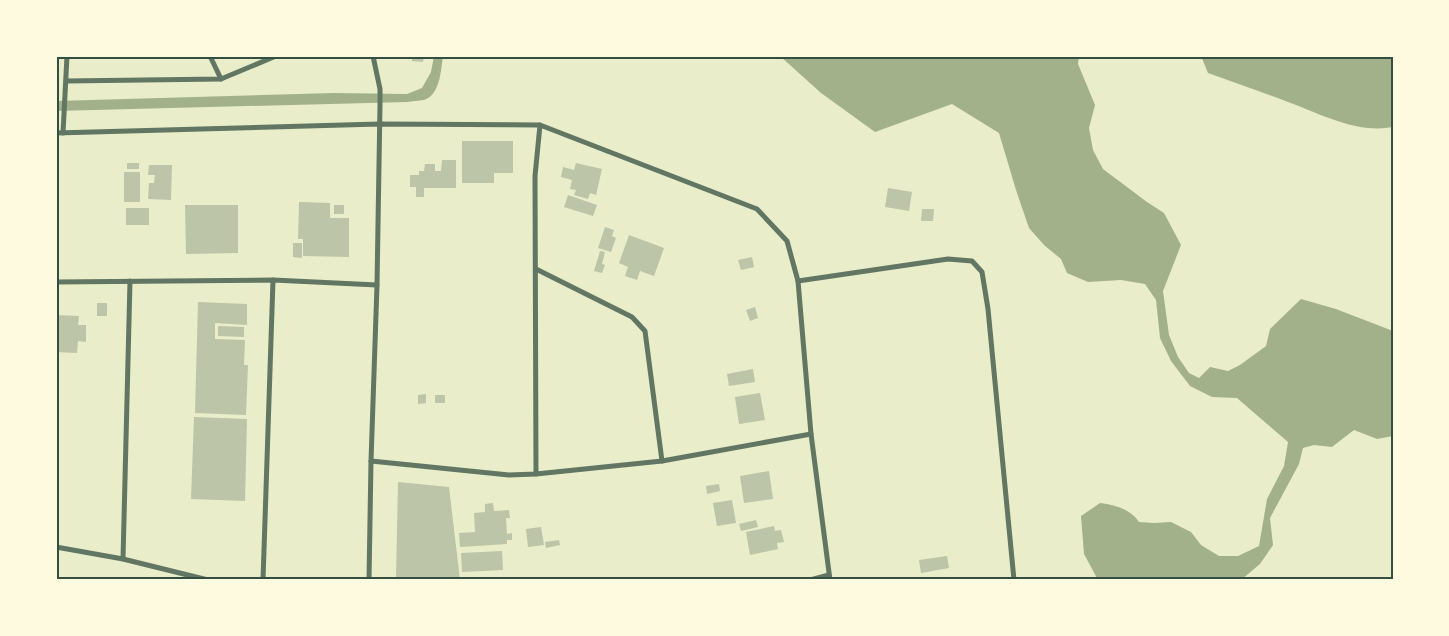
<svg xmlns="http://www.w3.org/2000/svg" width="1449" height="636" viewBox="0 0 1449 636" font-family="'Exo 2',sans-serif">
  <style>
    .water { fill: #a3b18a }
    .building { fill: #bcc5a7 }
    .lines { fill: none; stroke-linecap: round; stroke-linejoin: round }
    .minor { stroke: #617663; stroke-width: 5 }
    .neatline { fill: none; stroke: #344e41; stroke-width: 2 }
  </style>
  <rect width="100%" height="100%" fill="#e9edc9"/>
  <g class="water">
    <path d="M434 56H443C441 70 440 95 424 100 419 101 412 101 407 102L56 111V101L333 93 407 94 422 88 431 72Z"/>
    <path d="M780 56H1079L1078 64 1095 105 1089 128 1093 150 1103 169 1147 202 1164 213 1181 245 1163 291 1169 335 1178 357 1189 373 1199 378 1210 367 1228 371 1240 365 1266 346 1270 329 1301 299 1336 309 1393 331V436L1377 439 1354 430 1332 447 1314 445 1303 448 1299 464 1270 518 1273 545 1260 564 1241 580H1098L1084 554 1081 516 1100 503C1116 505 1130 509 1139 522L1154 523 1171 522 1191 532 1201 545 1219 556H1238L1259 546 1267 499 1284 466 1288 442 1237 398 1212 397 1190 386 1171 361 1160 338 1156 300 1145 284 1121 280 1088 282 1067 273 1061 259 1044 245 1029 228 1016 190 999 133 952 104 875 132 821 93Z"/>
    <path d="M1201 56H1393V127C1357 134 1321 114 1288 102 1262 92 1235 83 1208 73Z"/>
  </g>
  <g class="building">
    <path d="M412 56H424L423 62 412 61Z"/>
    <path d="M462 141H513V173H494V183H462Z"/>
    <path d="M442 160H456V188H424V197H416V187H410V175H419V171H424L425 164H435V171H441Z"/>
    <rect x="127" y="163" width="12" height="6"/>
    <path d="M576 163 602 169 596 195 590 193 588 199 574 195 576 190 570 189 572 180 561 177 563 167 574 170Z"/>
    <path d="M149 165H172L171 200 148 199 149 183H154L155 175H148Z"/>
    <rect x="124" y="172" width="16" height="30"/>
    <path d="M888 188 912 192 909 211 885 207Z"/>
    <path d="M568 195 597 205 593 216 564 207Z"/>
    <path d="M299 202 330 203V218H349V257L303 256V239H298Z"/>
    <path d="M185 205H238V253L186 254Z"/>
    <rect x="334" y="205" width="10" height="9"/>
    <rect x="126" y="208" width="23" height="17"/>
    <path d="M922 209H934L933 221H921Z"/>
    <path d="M605 227 614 230 612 236 616 238 611 252 598 248Z"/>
    <path d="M629 235 664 248 654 276 640 271 637 280 625 276 628 267 619 263Z"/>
    <path d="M293 243H302V258L293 257Z"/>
    <path d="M600 251 605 252 602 264 605 265 602 273 594 271Z"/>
    <path d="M752 257 754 267 741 270 738 260Z"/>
    <path d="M198 302 247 304V325L215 323V339L245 340 244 365H248L246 415 195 413Z"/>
    <rect x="97" y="303" width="10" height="13"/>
    <path d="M755 307 758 318 750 321 746 310Z"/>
    <path d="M56 315 79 316 78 325H86V342L78 341 77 353 56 352Z"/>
    <path d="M218 326 244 327V337L218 336Z"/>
    <path d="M753 369 755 382 729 386 727 374Z"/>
    <path d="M760 393 765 420 739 424 735 397Z"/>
    <path d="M426 394V403L418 404V395Z"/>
    <rect x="435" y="395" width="10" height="8"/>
    <path d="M194 417 247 419 245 501 191 499Z"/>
    <path d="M769 471 773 499 744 503 740 476Z"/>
    <path d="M398 482 449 487 460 580H396Z"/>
    <path d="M719 484 720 491 707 494 706 486Z"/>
    <path d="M732 500 736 523 717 526 713 503Z"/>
    <path d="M493 503 494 511 509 510 510 518H506L507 534 512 533V540H507V544L460 547 459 533 475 532 474 513 485 512V504Z"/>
    <path d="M756 520 758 527 741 531 739 524Z"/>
    <path d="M774 526 775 531 781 530 784 542 777 543 778 549 750 555 746 532Z"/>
    <path d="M541 527 544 545 528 547 526 529Z"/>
    <path d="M559 540 560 545 546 548 545 542Z"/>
    <path d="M502 551 503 570 462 572 461 553Z"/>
    <path d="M947 556 949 568 921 573 919 560Z"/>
  </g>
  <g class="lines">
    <g class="minor">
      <path d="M210 56 221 79"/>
      <path d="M66 81 221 79 276 56"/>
      <path d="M56 133 379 124 540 125 757 209 787 241 798 281 811 434 830 580"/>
      <path d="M63 133 67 56"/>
      <path d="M536 269 632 317 645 331 662 461"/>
      <path d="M798 281 948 259 972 261 982 272 988 309 1014 580"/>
      <path d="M56 282 273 280 377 285"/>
      <path d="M371 461 509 475 536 474 662 461 811 434"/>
      <path d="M536 474 535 176 540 125"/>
      <path d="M56 547 123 559 208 580"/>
      <path d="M123 559 130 281"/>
      <path d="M263 580 273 280"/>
      <path d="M369 580 371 461 377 285 380 105V89L373 56"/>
      <path d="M810 580 829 575"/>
    </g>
  </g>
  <rect width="1449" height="636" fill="none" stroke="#fefae0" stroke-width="115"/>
  <rect x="58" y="58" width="1334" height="520" class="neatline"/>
</svg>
